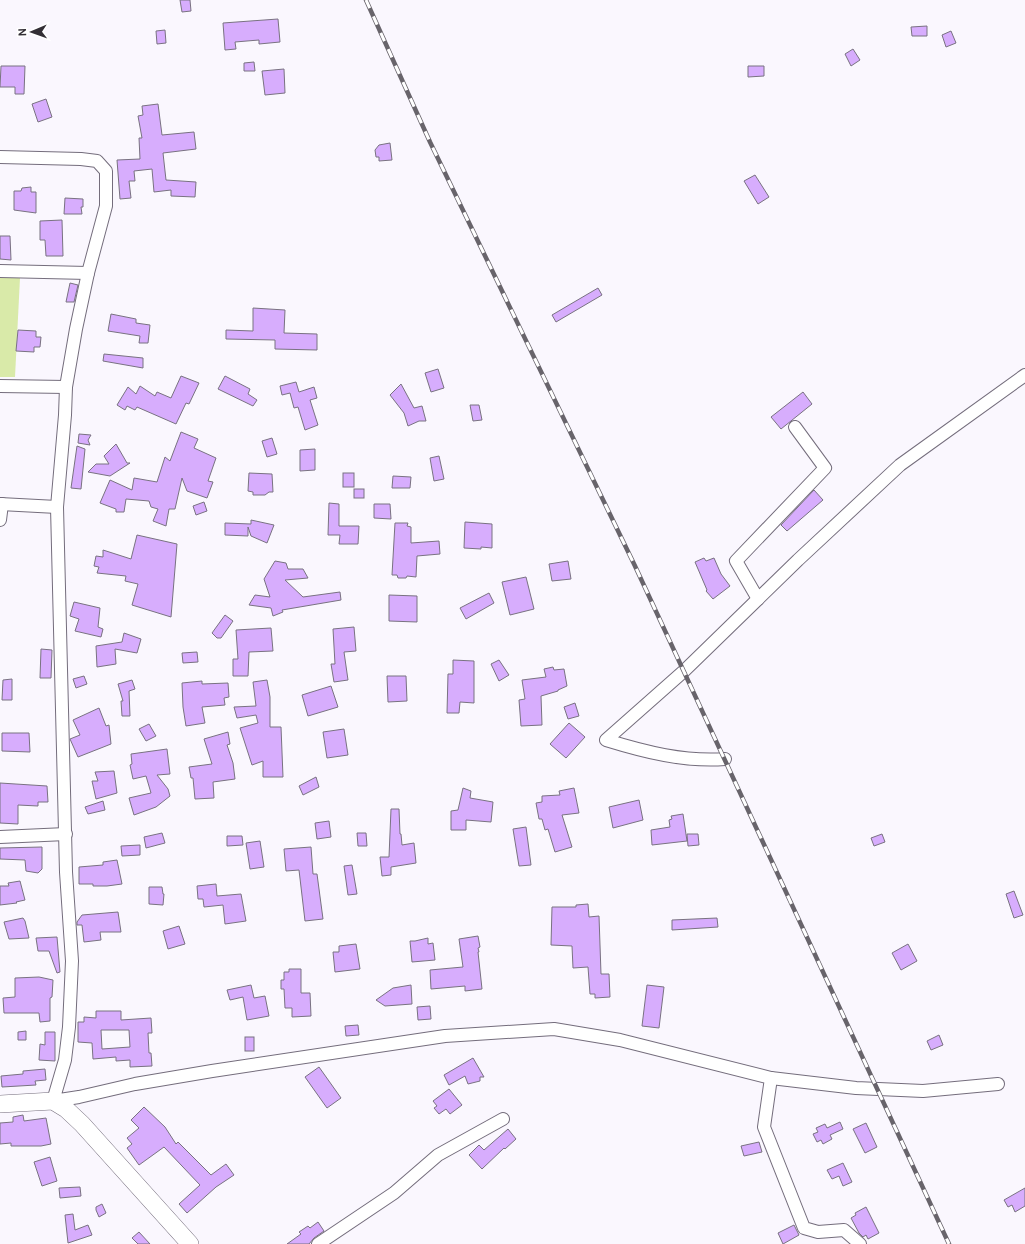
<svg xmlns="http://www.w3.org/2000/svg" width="1025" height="1244" viewBox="0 0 1025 1244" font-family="Cabin,sans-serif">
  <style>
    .green { fill: #d9eaa9 }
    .building { fill: #d7adfd; stroke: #797281; fill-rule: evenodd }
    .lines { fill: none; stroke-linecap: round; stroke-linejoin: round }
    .street-casing { stroke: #746d7c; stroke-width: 14 }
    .secondary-casing { stroke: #746d7c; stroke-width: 18 }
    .street { stroke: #fff; stroke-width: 12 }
    .secondary { stroke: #fff; stroke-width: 17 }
    .rail-casing { stroke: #68646b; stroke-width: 4.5 }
    .rail { stroke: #fff; stroke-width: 3; stroke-dasharray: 9; stroke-linecap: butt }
  </style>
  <rect width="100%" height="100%" fill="#faf7fe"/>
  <path class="green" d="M0 277 20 278 15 377H0Z"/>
  <g class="building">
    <path d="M180 0H190L191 11 182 12Z"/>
    <path d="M278 19 280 42 259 44V40L235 42 236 49 225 50 223 23Z"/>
    <path d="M927 26V36H912L911 27Z"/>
    <path d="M165 30 166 43 157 44 156 31Z"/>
    <path d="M951 31 956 43 946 47 942 35Z"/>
    <path d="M853 49 860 60 851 66 845 54Z"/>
    <path d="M254 62 255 71H244V63Z"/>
    <path d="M1 66H25L24 94H15V87H0Z"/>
    <path d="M748 66H764V76L748 77Z"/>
    <path d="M284 69 285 93 265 95 262 71Z"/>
    <path d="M46 99 52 117 38 122 32 104Z"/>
    <path d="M158 104 162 135 194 132 196 149 163 153 166 180 196 182 195 197 171 196V190L154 192 152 169 134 171 135 181H129L131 198 120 199 117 160 140 159 139 138H142L138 116 143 115 142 106Z"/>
    <path d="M390 143 392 160 379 161V157H376L375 150 379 145Z"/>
    <path d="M755 175 769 197 758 204 744 181Z"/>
    <path d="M31 187V192H36V213L14 210V191H21L22 188Z"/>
    <path d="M65 198 83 199V207H81L82 214H64Z"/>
    <path d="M62 220 63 256H46L45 240H40V221Z"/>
    <path d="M0 236H10L11 260 0 259Z"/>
    <path d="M70 283 78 285 74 302H66Z"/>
    <path d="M598 288 602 295 556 322 552 315Z"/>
    <path d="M253 308 285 310 284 333 317 334V350L275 349V340L226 339V330L253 331Z"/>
    <path d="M111 314 136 319V323L150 325 148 343H139L140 336 108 331Z"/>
    <path d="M18 330 36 331V337H41L40 347H34V352L16 351Z"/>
    <path d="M104 354 143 358V368L103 361Z"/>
    <path d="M438 369 444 388 431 392 425 373Z"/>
    <path d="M181 376 199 383 189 404 186 403 176 424 137 407 135 410 127 406 125 410 117 405 128 387 136 394 140 386 155 396 157 392 171 398Z"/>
    <path d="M225 376 250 389 248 394 257 400 253 406 218 389Z"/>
    <path d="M296 382 299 392 314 387 317 398 310 400 318 425 305 430 298 407 294 408 290 393 282 395 280 386Z"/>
    <path d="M401 384 414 408 422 406 426 421H419L408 426 404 413 390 395Z"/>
    <path d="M803 392 812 404 781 429 771 417Z"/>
    <path d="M470 405H479L482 420 473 421Z"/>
    <path d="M181 432 198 439 194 448 216 458 208 481 213 482 207 498 187 491 182 478 175 509H169L166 526 153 521 158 509 151 507 149 501 126 499 124 512H116V509L100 503 110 480 132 490 134 478 157 482 165 457 170 461Z"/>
    <path d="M79 434 91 435 88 440 90 445 78 443Z"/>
    <path d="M272 438 277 454 267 457 262 441Z"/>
    <path d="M116 444 127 463H130L110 476 88 472 96 464H109L104 456Z"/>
    <path d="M77 446 85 449 81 489 71 488Z"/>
    <path d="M315 449V470L300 471V450Z"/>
    <path d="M439 456 444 479 434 481 430 458Z"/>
    <path d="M249 473 272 474 273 492H269L265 495H253V492L248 491Z"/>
    <rect x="343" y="473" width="11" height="14"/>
    <path d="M393 476 411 477 410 488H392Z"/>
    <rect x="354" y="489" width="10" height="9"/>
    <path d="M814 490 823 500 787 531 781 525Z"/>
    <path d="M204 502 207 511 196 515 193 506Z"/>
    <path d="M329 503 339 504V526H359L358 544H339L340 535H328Z"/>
    <path d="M374 504H390L391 519 374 518Z"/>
    <path d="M251 520 274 525 267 543 251 536 248 527V536L225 535V523L251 524Z"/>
    <path d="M465 522 492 524V548L481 547V549L464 548Z"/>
    <path d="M395 523H408L407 526 411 527V543L439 541 440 554 417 556 416 577 407 576 406 578H398L397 575H392Z"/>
    <path d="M137 535 177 544 171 617 132 605 138 584 125 581 126 576 97 573 99 567 94 566 96 556 103 557V550L131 559Z"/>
    <path d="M704 558 706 561 714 558 721 574 730 586 713 599 706 591 707 590 695 562Z"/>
    <path d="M275 561 286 563 288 569H303L308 578 285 580 303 597 340 592 341 600 282 610 283 612 273 616 271 608 249 605 255 595 270 597 264 579Z"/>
    <path d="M568 561 571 579 552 581 549 564Z"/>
    <path d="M526 577 534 609 510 615 502 582Z"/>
    <path d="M489 593 494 603 466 619 460 608Z"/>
    <path d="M389 595 417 596V622L389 621Z"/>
    <path d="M74 602 100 608 98 627 103 629 101 637 75 631 79 619 70 616Z"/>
    <path d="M225 615 233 621 221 638H217L212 633Z"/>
    <path d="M354 627 356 651 344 652 348 680 334 682 331 664H335L333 629Z"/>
    <path d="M271 628 273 651 249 652 248 676H233V659H238L236 630Z"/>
    <path d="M124 633 141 639 137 653 115 649 116 664 97 667 96 646 122 642Z"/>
    <path d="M41 649 52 650 51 678H40Z"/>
    <path d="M197 652 198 662 183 663 182 653Z"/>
    <path d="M453 660 474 661V703L460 702 459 713H447L448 674H453Z"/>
    <path d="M499 660 509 675 499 681 491 664Z"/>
    <path d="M553 667 554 670 564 669 567 686 558 690V691L541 696 542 725 521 726 519 700 525 699 522 680 546 677 544 669Z"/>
    <path d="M84 676 87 684 76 688 73 679Z"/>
    <path d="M387 676H406L407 701 388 702Z"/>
    <path d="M12 679V700H2L3 680Z"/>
    <path d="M132 680 135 689 129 691 130 716H122L121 701H123L118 684Z"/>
    <path d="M267 680 270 697V727H281L283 777H263V761L252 765 240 728 258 723 256 715 237 718 234 707 256 706 253 682Z"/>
    <path d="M202 681V684L228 683 229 697 224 698 225 705 202 707 205 723 186 726 183 707 182 683Z"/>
    <path d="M331 686 338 707 308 716 302 695Z"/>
    <path d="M575 703 579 716 568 719 564 707Z"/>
    <path d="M99 708 106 726 109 725 111 744 78 757 70 739 80 735 73 720Z"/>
    <path d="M569 723 585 737 566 758 550 744Z"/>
    <path d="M149 724 156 736 146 741 139 729Z"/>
    <path d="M344 729 348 755 327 758 323 732Z"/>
    <path d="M228 732 230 744 227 745 233 763 235 779 213 782 214 798 195 799 193 778H191L189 767 212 764 204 739Z"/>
    <path d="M2 733H29L30 752 2 751Z"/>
    <path d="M167 749 170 774 157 775 168 789 170 796 156 807 134 815 129 798 151 793 146 776 133 779 130 765 132 764 131 754Z"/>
    <path d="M114 771 117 793 96 799 92 781H98L95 772Z"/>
    <path d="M316 777 319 787 303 795 299 786Z"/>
    <path d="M0 783 47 786 48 802H38V806L18 805V824L0 823Z"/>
    <path d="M463 788 471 791 470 798 493 802 491 822 466 820V830H451V811L458 810Z"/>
    <path d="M574 788 579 813 562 815 572 847 555 852 548 829 545 830 542 819H539L536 803 542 802V796L560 795 559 791Z"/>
    <path d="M639 800 643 820 613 828 609 807Z"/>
    <path d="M103 801 105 810 88 814 85 807Z"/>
    <path d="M391 809H399L400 834H401L402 845 414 843 416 863 391 867V875L382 876 380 857H389Z"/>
    <path d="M683 814 687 841 652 845 651 830 670 827 669 820 672 819 671 816Z"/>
    <path d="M329 821 331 837 317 839 315 823Z"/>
    <path d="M526 827 531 865 519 866 513 829Z"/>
    <path d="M162 833 165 843 146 848 144 837Z"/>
    <path d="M357 833H366L367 846H358Z"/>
    <path d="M687 834H698L699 845 688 846Z"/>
    <path d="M882 834 885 842 874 846 871 838Z"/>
    <path d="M227 836H242L243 845 227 846Z"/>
    <path d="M260 841 264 867 250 869 246 843Z"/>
    <path d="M140 845V855L122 856 121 846Z"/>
    <path d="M42 847V869L38 873 26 871 25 860 0 859V848Z"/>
    <path d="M311 847 313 874H317L323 919 305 921 299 870 286 871 284 849Z"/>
    <path d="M117 860 122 884 107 886H93V884H79V867L103 865V862Z"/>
    <path d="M352 865 357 894 348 895 344 866Z"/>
    <path d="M20 881 25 900 16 902 17 903 0 905V886H9L8 883Z"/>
    <path d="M216 884 217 896 241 894 246 921 225 924 223 905 204 907 203 899H198L197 886Z"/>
    <path d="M149 887H162L163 894H164L163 905 149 904Z"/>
    <path d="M1014 891 1023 915 1014 918 1006 894Z"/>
    <path d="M588 904 589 917 599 916 601 974H609L610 997 595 998V994H590L588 967 573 968 572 946 551 945 552 907H576V905Z"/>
    <path d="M118 912 121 932H100L101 940 84 942 82 925H77V922L82 915Z"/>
    <path d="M23 918 25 921 29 938 9 939 4 922Z"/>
    <path d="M717 918 718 927 672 930V920Z"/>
    <path d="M179 926 185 944 168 949 163 931Z"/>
    <path d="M478 936 480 947 478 948 479 952H478L482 989 465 991V986L431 989 430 970 463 967 459 939Z"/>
    <path d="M57 937 60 972 57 973 49 951H38L36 938Z"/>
    <path d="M428 938V944L433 943 435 960 412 962 410 941H415Z"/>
    <path d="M356 944 360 969 335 972 333 952H339V946Z"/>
    <path d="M908 944 917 961 901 970 892 953Z"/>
    <path d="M289 969H301V993H310L311 1016 292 1017V1008H285L284 989H281V980H284V972H289Z"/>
    <path d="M39 977 53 980 52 997 50 998V1021L40 1022 39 1013H4L3 998 15 997V978Z"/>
    <path d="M251 985 254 998 265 996 269 1016 247 1020 243 997 230 1000 227 990Z"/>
    <path d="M411 985 412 1004 385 1006 376 1000 393 988Z"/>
    <path d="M647 985 664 987 659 1028 642 1026Z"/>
    <path d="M430 1006 431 1019 418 1020 417 1007Z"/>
    <path d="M96 1011H121V1020L151 1018 152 1033H148L149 1053H151L152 1066 130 1067V1060L116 1061V1057L93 1059 92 1043 78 1042V1022H84V1017L96 1018ZM101 1030H129L130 1047 102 1049Z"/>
    <path d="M358 1025 359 1035 346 1036 345 1026Z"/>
    <path d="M26 1031V1040H18V1032Z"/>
    <path d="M45 1032H55V1061L39 1060 40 1044 45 1045Z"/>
    <path d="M939 1035 943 1045 931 1050 927 1041Z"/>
    <rect x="245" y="1037" width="9" height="14"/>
    <path d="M473 1058 484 1077H480V1081L468 1084 465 1076 449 1085 444 1075Z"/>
    <path d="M319 1067 341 1098 327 1108 305 1077Z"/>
    <path d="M45 1069 46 1080 35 1081 36 1085 2 1087 1 1076 23 1074V1071Z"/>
    <path d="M449 1089 462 1105 450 1114 446 1109 439 1114 434 1108 437 1106 433 1101Z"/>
    <path d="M144 1107 165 1127 176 1144 178 1142 211 1175 226 1164 234 1175 216 1187 187 1213 179 1204 200 1185 164 1147 139 1165 127 1148 132 1144 127 1138 139 1128 131 1120Z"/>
    <path d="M23 1115 24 1121 46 1118 51 1144 41 1146H11V1143L0 1144V1123L13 1122V1117Z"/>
    <path d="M840 1122 843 1129 830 1135 832 1139 823 1144 821 1140 817 1142 813 1134 818 1132 816 1128 825 1124 827 1128Z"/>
    <path d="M866 1123 877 1147 865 1153 853 1129Z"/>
    <path d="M508 1129 516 1139 505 1149 504 1148 482 1169 469 1155 479 1145 484 1150Z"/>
    <path d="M759 1142 762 1152 744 1156 741 1146Z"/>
    <path d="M50 1157 57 1181 42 1186 34 1162Z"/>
    <path d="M843 1163 852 1182 843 1186 839 1176 832 1179 827 1170Z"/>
    <path d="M80 1187 81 1196 60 1198 59 1188Z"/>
    <path d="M1025 1188V1206L1015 1212 1012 1205 1008 1207 1004 1200Z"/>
    <path d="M102 1204 106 1213 99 1217 96 1210V1207Z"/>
    <path d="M866 1207 879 1233 868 1239 866 1235 863 1237 859 1233 851 1218 856 1215 855 1213Z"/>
    <path d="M73 1214 75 1230 88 1225 92 1235 68 1243 65 1215Z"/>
    <path d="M318 1222 324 1231 314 1238 309 1244H287L301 1234 299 1232 308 1226 310 1228Z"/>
    <path d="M794 1225 799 1235 783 1244 778 1233Z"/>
    <path d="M139 1232 150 1244H138L132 1238Z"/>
  </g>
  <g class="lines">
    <defs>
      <g id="street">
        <path d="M0 157 81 159 97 161 106 171V206L88 273 76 329 66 387 65 415 57 507 66 872 72 961 69 1027 65 1060 53 1101 79 1097 135 1084 212 1071 445 1036 554 1029 620 1040 771 1078 856 1088 923 1091 998 1084"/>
        <path d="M0 271 88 273"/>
        <path d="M0 386 66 387"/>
        <path d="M0 504 57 507"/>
        <path d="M0 520 2 504"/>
        <path d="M758 599 736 561 825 468 795 427"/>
        <path d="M725 759C684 762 645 752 606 740L684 671 798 560 900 465 1025 375"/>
        <path d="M0 837 66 834"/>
        <path d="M771 1078 764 1127 804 1228 818 1232 844 1230 860 1244"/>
        <path d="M318 1244 394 1193 438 1155 503 1119"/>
      </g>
      <path id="secondary" d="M0 1104 53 1101 66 1109 82 1124 190 1244"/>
    </defs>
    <use href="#street" class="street-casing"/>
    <use href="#secondary" class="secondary-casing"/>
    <use href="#street" class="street"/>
    <use href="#secondary" class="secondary"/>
    <defs>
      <path id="rail" d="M366 0 430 142 635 566 949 1244"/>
    </defs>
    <use href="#rail" class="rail-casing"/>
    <use href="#rail" class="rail"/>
  </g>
  <g transform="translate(32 32) rotate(268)" stroke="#ffffff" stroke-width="3" paint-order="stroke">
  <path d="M0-3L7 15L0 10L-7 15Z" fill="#322e35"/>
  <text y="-6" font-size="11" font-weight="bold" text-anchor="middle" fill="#322e35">N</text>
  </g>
</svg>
